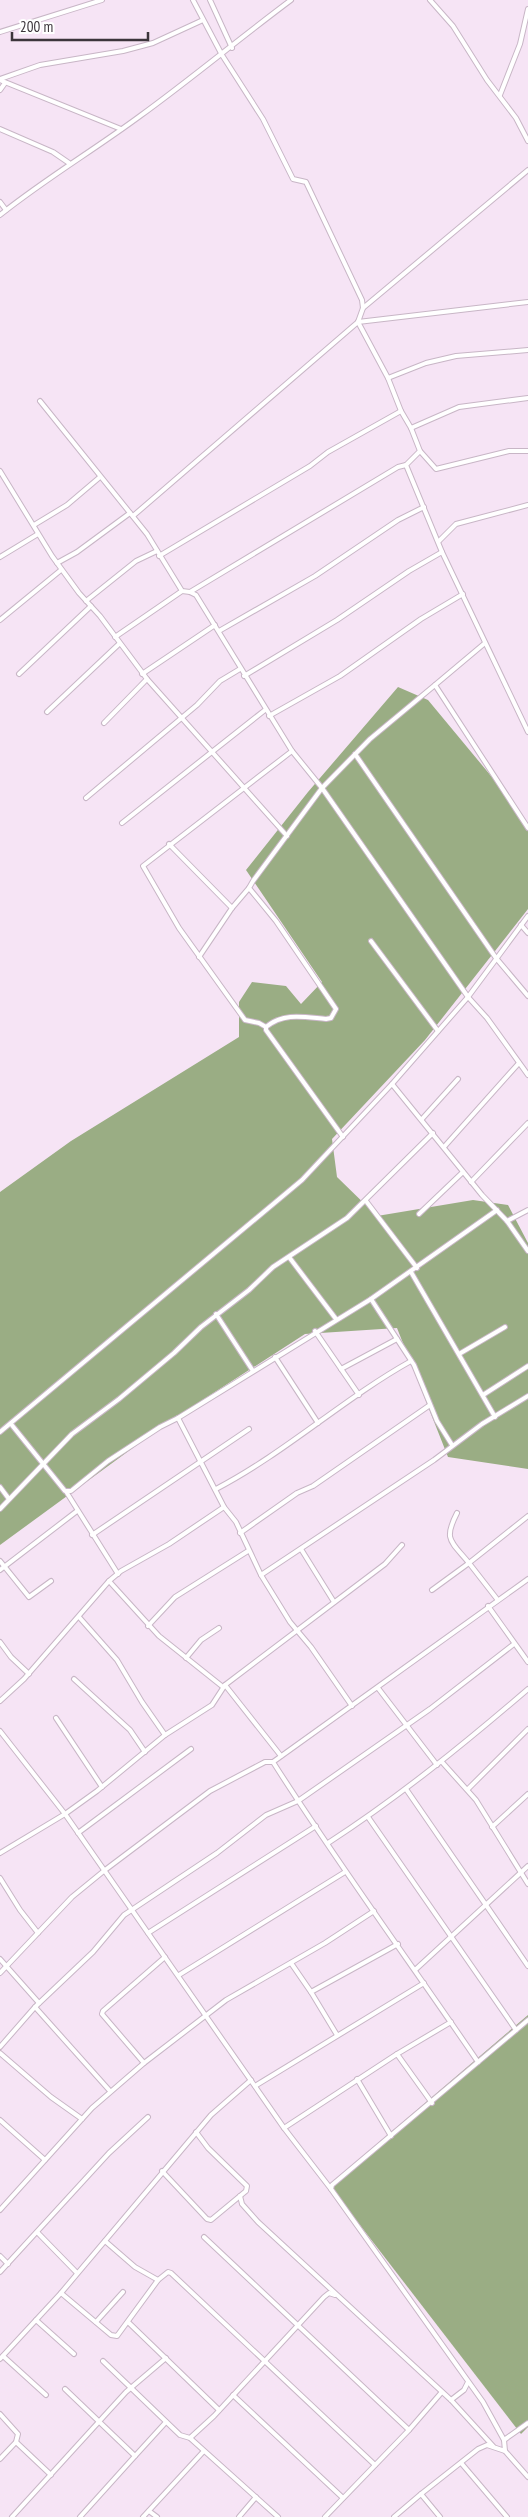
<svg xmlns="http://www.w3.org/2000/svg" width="528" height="2517" viewBox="0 0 528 2517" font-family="'PT Sans Narrow',sans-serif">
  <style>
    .forest { fill: #9aad84 }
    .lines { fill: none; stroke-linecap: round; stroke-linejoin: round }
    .minor-casing { stroke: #c8b6c6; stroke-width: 6 }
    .minor { stroke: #fff; stroke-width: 4 }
  </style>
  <rect width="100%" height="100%" fill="#f6e4f5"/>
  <g class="forest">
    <path d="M398 687 428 700 506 794 528 826V909L425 1040 332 1139 337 1177 377 1216 473 1200 508 1205 528 1243V1469L448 1457 397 1328 305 1334 167 1423 0 1545V1192L71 1141 239 1037V1002L252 982 286 986 301 1004 322 982 246 870 308 792Z"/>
    <path d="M528 2015V2427L521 2434 329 2185Z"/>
  </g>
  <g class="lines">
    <defs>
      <g id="minor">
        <path d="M210 0 232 48"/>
        <path d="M430 0 453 26 487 80 516 118 528 141"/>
        <path d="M0 32 102 0"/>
        <path d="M0 79 40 65 123 51 153 43 203 20"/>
        <path d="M0 80 121 129"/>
        <path d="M0 90 5 83"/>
        <path d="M500 95 520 44 528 9"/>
        <path d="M0 129 53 152 69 163"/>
        <path d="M0 202 6 210"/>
        <path d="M0 215C45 179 94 150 140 116 191 79 240 38 291 0"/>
        <path d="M363 308 528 170"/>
        <path d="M358 322 388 378 401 411 411 428 420 451 406 465 442 552 528 732"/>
        <path d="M358 322 528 302"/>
        <path d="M388 378 426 363 456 356 528 350"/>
        <path d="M40 401 147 534 182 591 190 592 196 595 292 751 322 788 468 997 487 1018 528 1075"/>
        <path d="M411 428 459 407 528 398"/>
        <path d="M420 451 436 469 509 451H528"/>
        <path d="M0 471 52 556 79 593 100 616 147 679 287 836"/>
        <path d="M133 516 358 322 363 308 362 300 306 182 293 179 263 119 222 55 193 0"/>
        <path d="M34 525 67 505 100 477"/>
        <path d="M439 541 456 524 528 505"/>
        <path d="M159 556 310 466 328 452 401 411"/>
        <path d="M0 557 38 534"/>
        <path d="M57 563 77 552 130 513"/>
        <path d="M190 592 398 467 406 465"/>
        <path d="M86 601 136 561 157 551"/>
        <path d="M0 620 61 570"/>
        <path d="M219 631 315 576 398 520 424 507"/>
        <path d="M115 637 182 591"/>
        <path d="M19 674 91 606"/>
        <path d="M142 674 215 625"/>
        <path d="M244 676 337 620 409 571 442 552"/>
        <path d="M435 685 485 643"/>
        <path d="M47 712 119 644"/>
        <path d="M269 716 340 676 421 619 463 594"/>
        <path d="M104 723 147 679"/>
        <path d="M355 754 496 958 528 996"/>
        <path d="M86 798 197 705 220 681 240 669"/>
        <path d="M122 823 265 710"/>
        <path d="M169 844 232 908"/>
        <path d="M521 925 528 933"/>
        <path d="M371 941 438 1031"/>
        <path d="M199 957 232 908 249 888"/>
        <path d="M266 1027 259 1023 245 1020 179 928 143 866 292 751"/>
        <path d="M392 1084 482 1195 507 1221 528 1251"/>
        <path d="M422 1119 458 1079"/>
        <path d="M343 1137 266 1030V1027C284 1012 304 1017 326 1019L331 1018 336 1009 276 921 249 888 253 881 322 788 370 739 435 685 528 828"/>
        <path d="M444 1147 519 1063"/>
        <path d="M471 1182 528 1123"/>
        <path d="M366 1201 417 1268"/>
        <path d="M419 1214 463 1172"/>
        <path d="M507 1221 528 1210"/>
        <path d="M289 1257 336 1319"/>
        <path d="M411 1272 495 1417"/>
        <path d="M371 1299 414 1365 437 1421 452 1445"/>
        <path d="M216 1314 253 1371"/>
        <path d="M315 1331 359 1395"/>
        <path d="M459 1354 505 1327"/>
        <path d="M275 1357 318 1423"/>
        <path d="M341 1369 397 1339"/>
        <path d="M483 1395 528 1366"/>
        <path d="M178 1418 224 1507 236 1522 261 1575"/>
        <path d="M11 1424 65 1491H71L108 1461 160 1427 178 1418 371 1299 497 1210"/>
        <path d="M0 1432 302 1180 392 1084 468 997 528 916"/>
        <path d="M0 1487 9 1499"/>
        <path d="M216 1489C285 1453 343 1399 411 1361"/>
        <path d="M67 1493 118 1574"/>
        <path d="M0 1509 72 1434 119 1399 174 1353 201 1327 249 1290 273 1267 347 1218 433 1133"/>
        <path d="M240 1533 297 1493 313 1486 430 1405"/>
        <path d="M92 1535 249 1429"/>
        <path d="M301 1549 334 1602"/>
        <path d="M0 1561 29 1597 51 1581"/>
        <path d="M0 1570 77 1511"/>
        <path d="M109 1581 159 1636 223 1687"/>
        <path d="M432 1590 469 1563C451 1541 443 1540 457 1513"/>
        <path d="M497 1599 469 1563 528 1516"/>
        <path d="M488 1606 528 1662"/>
        <path d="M79 1617 117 1660 142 1702 165 1735"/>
        <path d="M148 1626 175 1597 248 1551"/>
        <path d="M0 1642 11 1657 29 1674"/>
        <path d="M186 1658 201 1640 219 1628"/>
        <path d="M74 1679 130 1730 145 1752"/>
        <path d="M225 1685 281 1756"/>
        <path d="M378 1688 437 1765"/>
        <path d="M0 1701 24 1679 109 1581 121 1571 169 1544 224 1507"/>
        <path d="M352 1706 311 1647 290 1622 261 1575 434 1460 482 1424 528 1396"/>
        <path d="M56 1718 102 1787"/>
        <path d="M0 1731 65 1814 284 2128 331 2189"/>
        <path d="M442 1762 476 1800 528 1884"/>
        <path d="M406 1789 528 1966"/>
        <path d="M468 1789 528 1729"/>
        <path d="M368 1817 516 2030"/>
        <path d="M492 1827 528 1794"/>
        <path d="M78 1833 191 1749"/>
        <path d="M328 1843C399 1797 464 1744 528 1689"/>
        <path d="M0 1853 65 1814 97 1791 165 1735 212 1705 225 1685 385 1564 402 1545"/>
        <path d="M0 1878 20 1910 38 1933"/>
        <path d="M148 1933 316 1826"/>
        <path d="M0 1959 39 2003"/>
        <path d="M291 1963 311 1992"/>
        <path d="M415 1970 528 1866"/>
        <path d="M0 1973 72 1897 105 1870 210 1791 265 1762H273"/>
        <path d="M179 1975 345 1872"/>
        <path d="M35 2007 110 2091"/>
        <path d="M337 2035 311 1992 398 1944"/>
        <path d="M0 2047 35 2007 93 1952 124 1915 217 1853 266 1815 298 1801 430 1709 514 1644"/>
        <path d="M0 2053 51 2097 82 2119"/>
        <path d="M397 2054 451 2022"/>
        <path d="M478 2062C410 1962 338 1864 273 1762L528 1579"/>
        <path d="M144 2063 102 2014 103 2011 165 1957"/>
        <path d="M357 2079 391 2136"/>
        <path d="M255 2086 424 1983"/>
        <path d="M0 2120 45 2160"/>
        <path d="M284 2128 397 2054 432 2103"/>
        <path d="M162 2171 207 2219 211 2220 246 2191 247 2186 208 2148 196 2132"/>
        <path d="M240 2196 242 2204 258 2222 451 2400 493 2446"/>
        <path d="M0 2210 92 2108 144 2063 226 2000 325 1943 374 1911"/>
        <path d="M38 2233 77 2273"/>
        <path d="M204 2237 409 2430"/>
        <path d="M105 2241 135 2267 158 2280"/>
        <path d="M0 2256 8 2264"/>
        <path d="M0 2272 109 2153 148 2117"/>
        <path d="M61 2293 111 2335 117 2336 158 2280 168 2272 171 2273 375 2465"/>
        <path d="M36 2320 74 2354"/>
        <path d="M96 2322 123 2292"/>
        <path d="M128 2322 219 2410"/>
        <path d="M3 2356 46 2395"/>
        <path d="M0 2359 61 2293 211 2115 251 2080"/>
        <path d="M103 2361 180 2435 190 2438 278 2517"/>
        <path d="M65 2389 135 2456 80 2517"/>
        <path d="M233 2395 343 2498"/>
        <path d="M451 2400 464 2390 468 2382"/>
        <path d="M0 2414 18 2434 16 2442 0 2459"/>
        <path d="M190 2438 214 2416 324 2297 329 2293 335 2295"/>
        <path d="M504 2440 528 2423"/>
        <path d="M16 2442 51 2475"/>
        <path d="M505 2451 528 2477"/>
        <path d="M135 2456 166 2422"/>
        <path d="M462 2464 507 2517"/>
        <path d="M421 2494 440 2517"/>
        <path d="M149 2511 157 2517"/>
        <path d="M12 2517 126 2392 166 2358"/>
        <path d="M143 2517 203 2452"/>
        <path d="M239 2517 256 2497"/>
        <path d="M325 2517 409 2430 441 2393"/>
        <path d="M394 2517 421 2494 478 2449 487 2445 505 2451 504 2440 483 2402 331 2189 332 2185 528 2020"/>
      </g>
    </defs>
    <use href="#minor" class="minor-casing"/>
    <use href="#minor" class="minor"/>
  </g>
  <path d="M12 32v8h136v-8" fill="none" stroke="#3c353b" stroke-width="2.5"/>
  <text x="20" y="32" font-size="15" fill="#3c353b" stroke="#ffffff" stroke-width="4" paint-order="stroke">200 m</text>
</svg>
